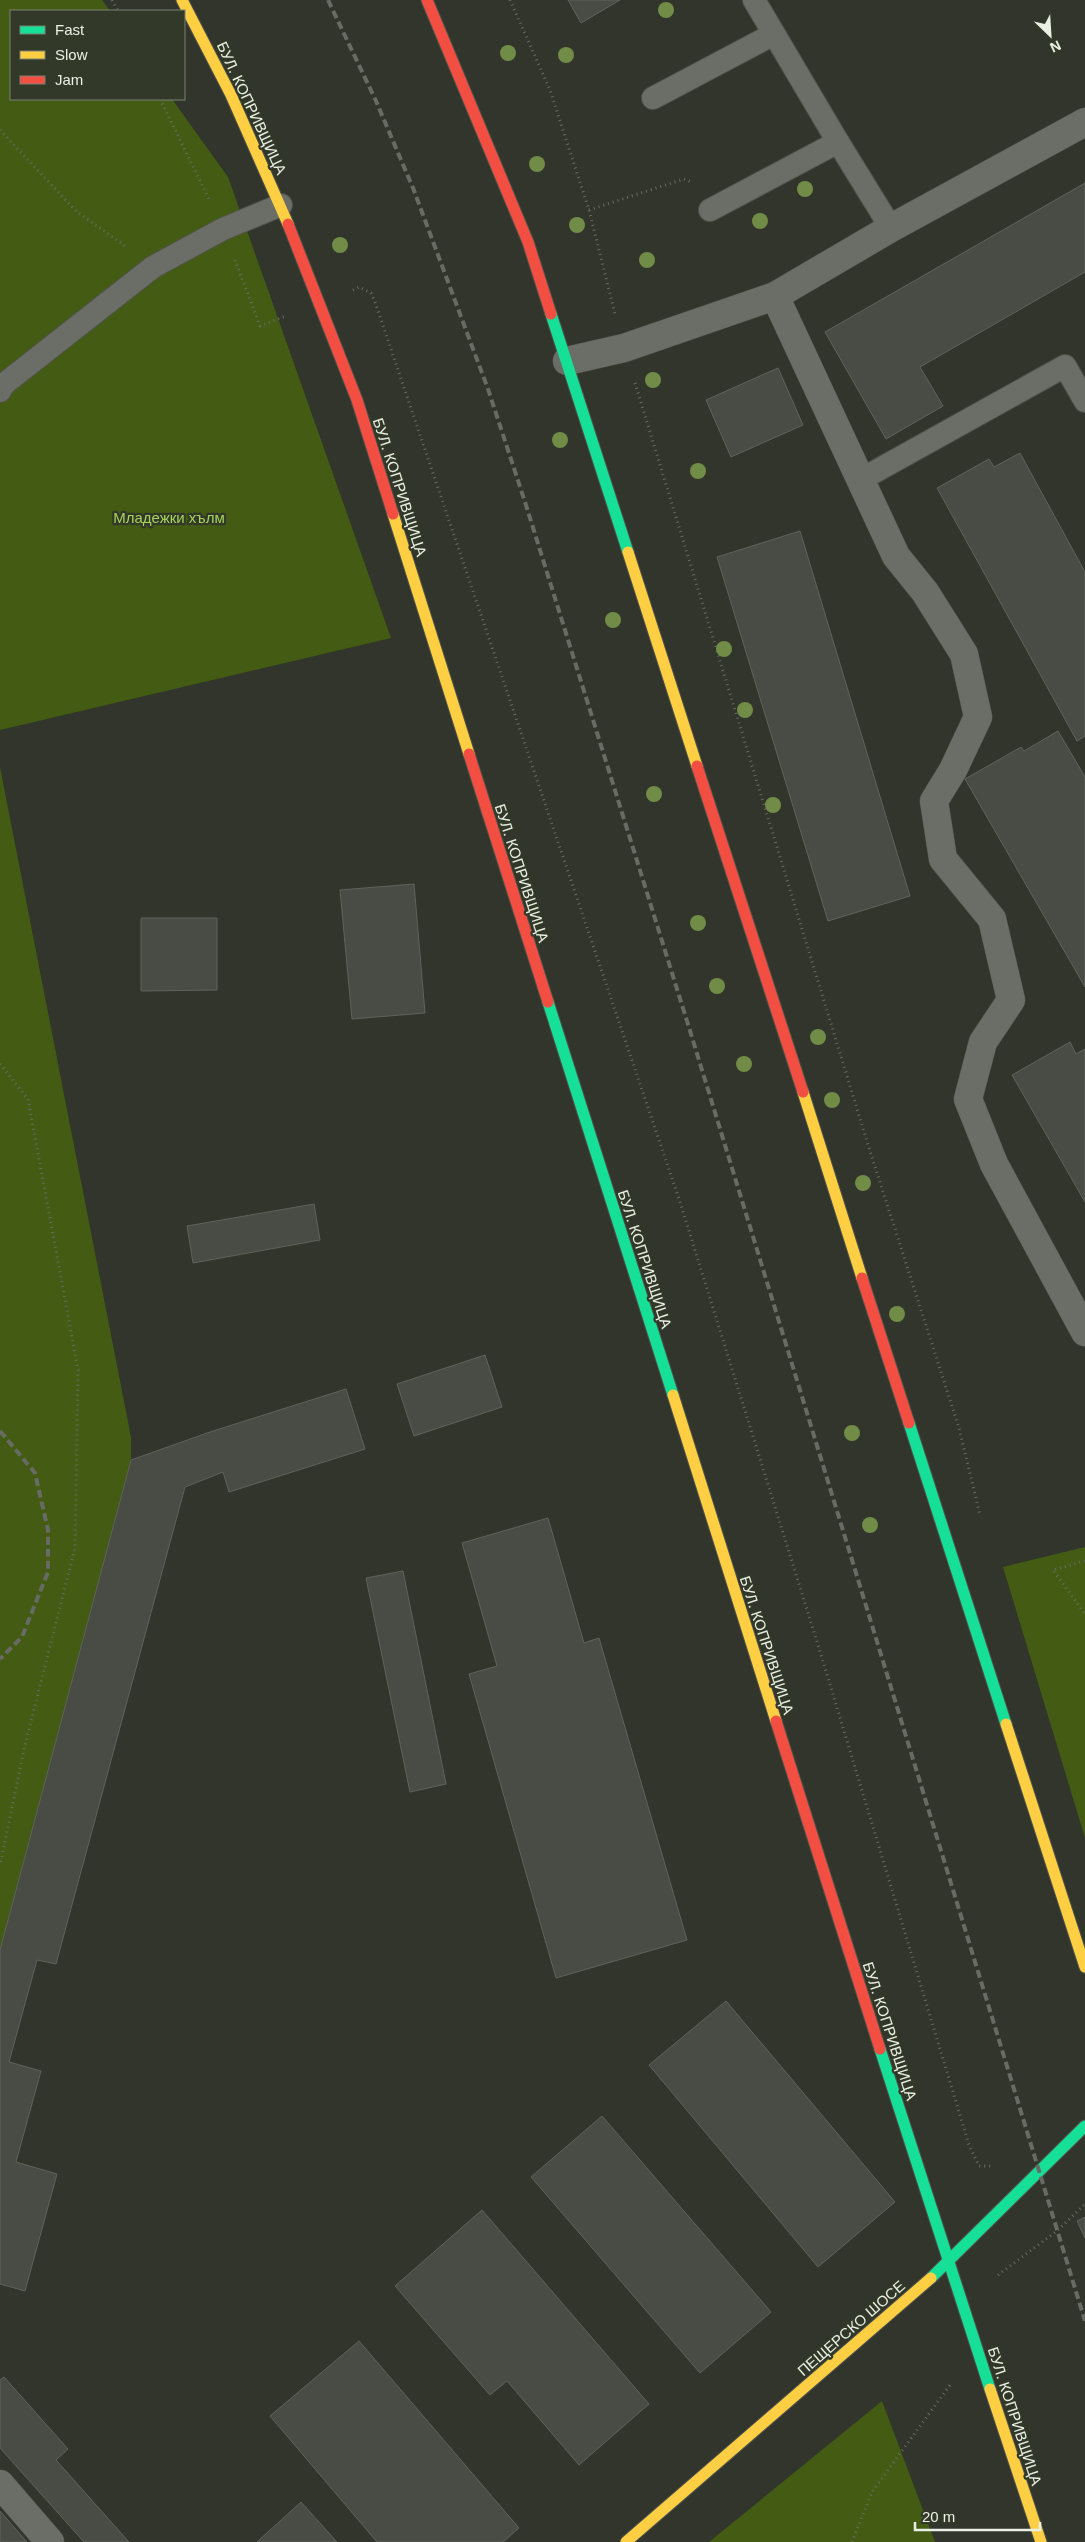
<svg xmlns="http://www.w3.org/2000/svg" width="1085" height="2542" viewBox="0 0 1085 2542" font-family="Arial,sans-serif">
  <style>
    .green { fill: #435b13 }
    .building { fill: #484c44; stroke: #5f635b }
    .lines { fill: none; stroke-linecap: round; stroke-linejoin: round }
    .lane-casing { stroke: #50534b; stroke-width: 24 }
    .street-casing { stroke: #50534b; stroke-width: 29 }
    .fast-casing { stroke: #50534b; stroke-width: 13 }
    .slow-casing { stroke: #50534b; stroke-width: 13 }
    .jam-casing { stroke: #50534b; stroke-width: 13 }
    .path { stroke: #686b64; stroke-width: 3; stroke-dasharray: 1 4; stroke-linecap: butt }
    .lane { stroke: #6a6e67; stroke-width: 22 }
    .street { stroke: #6a6e67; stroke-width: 28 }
    .fast { stroke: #16e098; stroke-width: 11 }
    .slow { stroke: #ffcf43; stroke-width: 11 }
    .jam { stroke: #f24e42; stroke-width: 11 }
    .rail { stroke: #686b64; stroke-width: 4; stroke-dasharray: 8 4; stroke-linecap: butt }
    .tree { fill: #718c46 }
    .labels { text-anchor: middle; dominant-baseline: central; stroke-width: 4.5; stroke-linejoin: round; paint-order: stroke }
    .street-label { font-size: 15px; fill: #ebf0e5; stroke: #323928 }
    .park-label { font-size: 15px; fill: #a5d35b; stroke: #323928 }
  </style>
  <rect width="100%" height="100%" fill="#31352c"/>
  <g class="green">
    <path d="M0 0H102L110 11H11V99H172L228 177 391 638 0 730Z"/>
    <path d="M0 767 131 1437V1460L0 1950Z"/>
    <path d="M1085 1547V1838L1003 1567Z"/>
    <path d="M882 2401 935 2542H709Z"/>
  </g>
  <g class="building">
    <path d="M568 0H620L581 23Z"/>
    <path d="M1085 183V272L920 367 943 406 886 439 825 332Z"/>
    <path d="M778 368 803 425 731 457 706 400Z"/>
    <path d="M1020 453 1085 572V736L1077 741 937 488 989 459 994 467Z"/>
    <path d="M800 531 910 896 828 921 717 557Z"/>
    <path d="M1058 731 1085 777V987L965 779 1021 747 1024 751Z"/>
    <path d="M414 884 425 1013 352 1019 340 890Z"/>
    <path d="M141 918H217V990L141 991Z"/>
    <path d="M1070 1042 1076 1054 1085 1049V1202L1012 1075Z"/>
    <path d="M314 1204 320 1240 193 1263 187 1226Z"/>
    <path d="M485 1355 502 1407 414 1436 397 1384Z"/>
    <path d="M346 1389 365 1449 229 1492 223 1472 185 1487 56 1964 37 1960 9 2062 41 2071 16 2162 57 2174 25 2291 0 2284V1950L131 1460 210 1432Z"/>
    <path d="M548 1518 584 1643 599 1638 687 1940 556 1978 469 1674 497 1666 462 1543Z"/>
    <path d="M403 1571 446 1784 410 1792 366 1578Z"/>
    <path d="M726 2001 895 2202 818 2267 649 2065Z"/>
    <path d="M602 2116 771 2312 700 2373 531 2177Z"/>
    <path d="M482 2210 649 2404 579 2465 507 2381 490 2395 395 2286Z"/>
    <path d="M1085 2217V2238L1077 2221Z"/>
    <path d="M359 2341 519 2528 503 2542H377L270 2416Z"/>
    <path d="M4 2377 68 2449 56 2460 129 2542H84L0 2448V2380Z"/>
    <path d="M301 2502 337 2542H257Z"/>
    <path d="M0 2511 27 2542H0Z"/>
  </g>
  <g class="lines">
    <defs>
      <g id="lane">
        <path d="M754 0 838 142 891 228"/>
        <path d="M653 98 774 34"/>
        <path d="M710 210 838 142"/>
        <path d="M0 391 4 384 153 267 223 229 281 205"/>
        <path d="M860 480 1065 366 1085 401"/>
      </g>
      <g id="street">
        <path d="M775 296 896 556 925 592 964 654 978 717 953 770 934 801 943 859 992 919 1011 1000 983 1042 968 1099 994 1164 1085 1332"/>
        <path d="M567 361 624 348 775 296 891 228 1085 122"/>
        <path d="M0 2484 50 2542"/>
      </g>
      <g id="fast">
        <path d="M551 314 628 552"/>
        <path d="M548 1002 673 1395"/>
        <path d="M909 1423 1006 1724"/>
        <path d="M880 2049 990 2389"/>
        <path d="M931 2278 1085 2126"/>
      </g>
      <g id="slow">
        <path d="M182 0 231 95 288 224"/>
        <path d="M393 514 469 754"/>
        <path d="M628 552 697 766"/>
        <path d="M803 1092 862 1278"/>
        <path d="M673 1395 776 1721"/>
        <path d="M1006 1724 1085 1967"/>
        <path d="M990 2389 1041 2542"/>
        <path d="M626 2542 931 2278"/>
      </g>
      <g id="jam">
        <path d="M427 0 528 242 551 314"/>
        <path d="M288 224 357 400 393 514"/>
        <path d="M469 754 548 1002"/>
        <path d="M697 766 803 1092"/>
        <path d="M862 1278 909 1423"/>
        <path d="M776 1721 880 2049"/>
      </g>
    </defs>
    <use href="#lane" class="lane-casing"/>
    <use href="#street" class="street-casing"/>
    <use href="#fast" class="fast-casing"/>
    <use href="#slow" class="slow-casing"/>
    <use href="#jam" class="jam-casing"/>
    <g class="path">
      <path d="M112 0 118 11"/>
      <path d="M510 0 550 90 589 210 615 314"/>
      <path d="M160 99 209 199"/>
      <path d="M0 130 76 211 125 246"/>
      <path d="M589 210 684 179 691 182"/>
      <path d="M235 260 260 326 286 316"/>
      <path d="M353 290 359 287 371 293 375 302 680 1202 822 1658 969 2145 979 2166H992"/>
      <path d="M635 383 869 1148 959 1428 980 1515"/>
      <path d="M0 1064 28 1099 78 1370 75 1548 25 1745 0 1865"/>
      <path d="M1085 1561 1053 1570 1085 1614"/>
      <path d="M998 2275 1057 2231 1085 2204"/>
      <path d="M852 2542 872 2492 950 2385"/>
    </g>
    <use href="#lane" class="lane"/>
    <use href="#street" class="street"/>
    <use href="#fast" class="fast"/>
    <use href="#slow" class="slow"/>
    <use href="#jam" class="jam"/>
    <g class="rail">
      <path d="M328 0 376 101 413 188 488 389 525 502 687 1021 1085 2321"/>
      <path d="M0 1431 35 1473 48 1530V1572L22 1637 0 1659"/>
    </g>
  </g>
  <g class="tree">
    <circle cx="666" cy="10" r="8"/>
    <circle cx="508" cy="53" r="8"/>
    <circle cx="566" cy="55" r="8"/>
    <circle cx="537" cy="164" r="8"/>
    <circle cx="805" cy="189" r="8"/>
    <circle cx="760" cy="221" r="8"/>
    <circle cx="577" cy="225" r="8"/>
    <circle cx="340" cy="245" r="8"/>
    <circle cx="647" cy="260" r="8"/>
    <circle cx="653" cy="380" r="8"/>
    <circle cx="560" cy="440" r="8"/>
    <circle cx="698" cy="471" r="8"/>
    <circle cx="613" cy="620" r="8"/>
    <circle cx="724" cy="649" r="8"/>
    <circle cx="745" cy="710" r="8"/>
    <circle cx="654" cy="794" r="8"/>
    <circle cx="773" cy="805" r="8"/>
    <circle cx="698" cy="923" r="8"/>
    <circle cx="717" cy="986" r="8"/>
    <circle cx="818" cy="1037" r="8"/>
    <circle cx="744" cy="1064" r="8"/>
    <circle cx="832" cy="1100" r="8"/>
    <circle cx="863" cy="1183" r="8"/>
    <circle cx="897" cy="1314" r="8"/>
    <circle cx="852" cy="1433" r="8"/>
    <circle cx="870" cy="1525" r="8"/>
  </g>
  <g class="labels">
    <g class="street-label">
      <text transform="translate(252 108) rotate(65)">БУЛ. КОПРИВЩИЦА</text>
      <text transform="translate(400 487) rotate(72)">БУЛ. КОПРИВЩИЦА</text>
      <text transform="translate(522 873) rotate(72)">БУЛ. КОПРИВЩИЦА</text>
      <text transform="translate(645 1259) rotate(72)">БУЛ. КОПРИВЩИЦА</text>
      <text transform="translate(767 1645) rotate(72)">БУЛ. КОПРИВЩИЦА</text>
      <text transform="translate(890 2031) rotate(72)">БУЛ. КОПРИВЩИЦА</text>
      <text transform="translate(851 2328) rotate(-41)">ПЕЩЕРСКО ШОСЕ</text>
      <text transform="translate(1015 2416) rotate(72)">БУЛ. КОПРИВЩИЦА</text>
    </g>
    <g class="park-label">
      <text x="169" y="517">Младежки хълм</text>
    </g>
  </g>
  <rect x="10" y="10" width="175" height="90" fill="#323928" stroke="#7c8274"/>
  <rect x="20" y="26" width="25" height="8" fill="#16e098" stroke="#7c8274"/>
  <text x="55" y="35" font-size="15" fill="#ebf0e5">Fast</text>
  <rect x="20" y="51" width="25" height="8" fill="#ffcf43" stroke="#7c8274"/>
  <text x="55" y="60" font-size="15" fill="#ebf0e5">Slow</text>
  <rect x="20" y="76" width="25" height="8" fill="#f24e42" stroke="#7c8274"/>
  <text x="55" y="85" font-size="15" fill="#ebf0e5">Jam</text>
  <g transform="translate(1050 35) rotate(155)" stroke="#323928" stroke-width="4" paint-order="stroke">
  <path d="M0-4L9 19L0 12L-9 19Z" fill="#ebf0e5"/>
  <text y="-8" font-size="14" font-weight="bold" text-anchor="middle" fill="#ebf0e5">N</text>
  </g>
  <path d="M915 2522v8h125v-8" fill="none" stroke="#ebf0e5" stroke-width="2.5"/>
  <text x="922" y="2522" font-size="15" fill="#ebf0e5" stroke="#323928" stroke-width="4" paint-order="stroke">20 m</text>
</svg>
